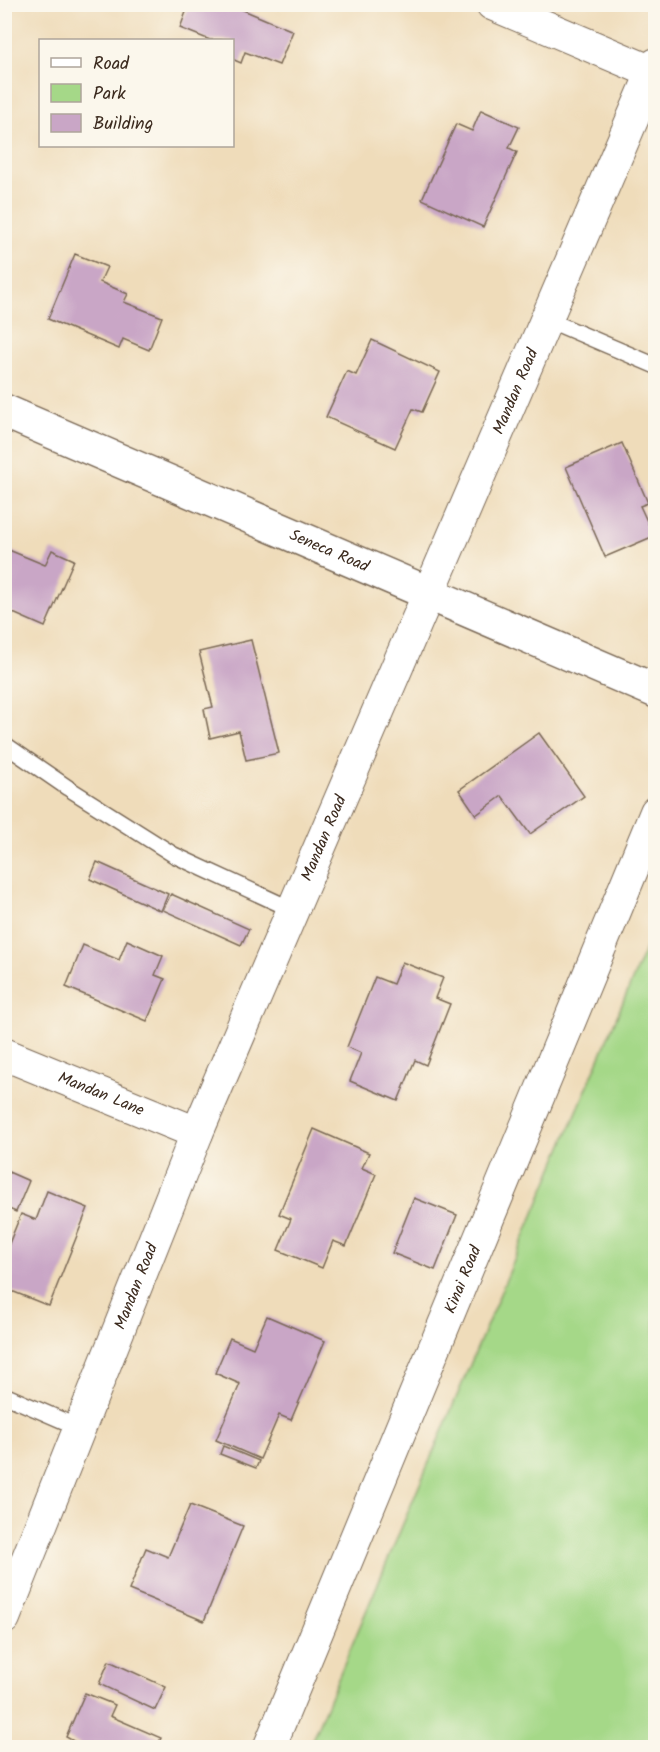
<svg xmlns="http://www.w3.org/2000/svg" width="660" height="1752" viewBox="0 0 660 1752" font-family="Kalam,sans-serif">
  <style>
    .green { fill: #a5d888; stroke: #708153; stroke-width: 1.5 }
    .building { fill: #c9a6c6 }
    .lines { fill: none; stroke-linecap: round; stroke-linejoin: round }
    .service-casing { stroke: #7a6855; stroke-width: 18 }
    .minor-casing { stroke: #7a6855; stroke-width: 34 }
    .tertiary-casing { stroke: #7a6855; stroke-width: 36 }
    .service { stroke: #fff; stroke-width: 15 }
    .minor { stroke: #fff; stroke-width: 32 }
    .tertiary { stroke: #fff; stroke-width: 33 }
    .labels { text-anchor: middle; dominant-baseline: central; stroke-width: 4.5; stroke-linejoin: round; paint-order: stroke }
    .street-label { font-size: 16px; fill: #3b2a1e; stroke: #fbf7ec }
  </style>
  <rect width="100%" height="100%" fill="#fbf7ec"/>
  <filter id="ink" filterUnits="userSpaceOnUse"><feTurbulence type="fractalNoise" baseFrequency=".0167" numOctaves="2"/><feDisplacementMap in="SourceGraphic" scale="12" xChannelSelector="R" yChannelSelector="G"/><feConvolveMatrix kernelMatrix="1 2 1 2 8 2 1 2 1" color-interpolation-filters="sRGB"/></filter>
  <filter id="wash" filterUnits="userSpaceOnUse"><feTurbulence type="fractalNoise" baseFrequency=".008" numOctaves="4" result="noise"/><feDisplacementMap in="SourceGraphic" scale="24" xChannelSelector="R" yChannelSelector="G"/><feGaussianBlur stdDeviation="1.35" result="paint"/><feColorMatrix in="noise" values="0 0 0 0 0 0 0 0 0 0 0 0 0 0 0 0 0 1.4 0 .05"/><feComposite in="paint" operator="in"/></filter>
  <g filter="url(#wash)">
    <rect width="100%" height="100%" fill="#efdcba"/>
    <path class="green" d="M655 926V1747H309Z"/>
    <g id="blocks">
      <g class="building">
        <path d="M189 4H229L293 31 279 65 245 52 241 63 232 59V40H210L180 28Z"/>
        <path d="M481 110 519 127 509 148 517 152 483 227 422 199 456 124 472 131Z"/>
        <path d="M75 254 107 267 100 282 128 294 124 302 162 317 149 350 123 339 119 349 48 319Z"/>
        <path d="M372 340 440 372 422 412 413 409 395 448 326 417 347 371 356 375Z"/>
        <path d="M622 443 648 503 640 506 654 536 605 557 566 467Z"/>
        <path d="M4 548 45 565 52 550 74 560 45 627 4 609Z"/>
        <path d="M251 640 279 753 246 760 239 731 210 738 204 709 213 707 199 652Z"/>
        <path d="M539 733 584 796 530 834 502 796 476 815 459 790Z"/>
        <path d="M97 862 168 894 161 911 90 879Z"/>
        <path d="M171 894 249 929 241 945 163 910Z"/>
        <path d="M127 940 163 956 155 975 165 979 147 1021 66 987 83 945 119 960Z"/>
        <path d="M402 962 443 978 435 998 450 1004 426 1065 415 1060 398 1101 350 1081 361 1053 347 1047 375 977 393 984Z"/>
        <path d="M314 1129 369 1153 362 1168 376 1174 346 1246 333 1241 322 1268 278 1250 291 1219 279 1214Z"/>
        <path d="M4 1170 29 1181 16 1212 4 1207Z"/>
        <path d="M47 1191 88 1208 49 1306 4 1288V1256L21 1214 36 1220Z"/>
        <path d="M414 1198 457 1215 435 1270 392 1253Z"/>
        <path d="M267 1316 325 1341 291 1420 279 1415 260 1459 216 1440 240 1384 215 1373 230 1338 253 1348Z"/>
        <path d="M223 1446 259 1461 256 1468 220 1454Z"/>
        <path d="M190 1505 243 1526 204 1621 129 1590 146 1548 168 1557Z"/>
        <path d="M109 1661 166 1687 155 1710 99 1684Z"/>
        <path d="M85 1693 115 1705 110 1716 161 1738 156 1748H86L66 1737Z"/>
      </g>
    </g>
  </g>
  <g filter="url(#ink)">
    <use href="#blocks" fill-opacity="0" stroke="#7a6855" stroke-width="1.5"/>
    <g class="lines">
      <defs>
        <g id="service">
          <path d="M546 319 656 366"/>
          <path d="M4 744 68 788 174 855 293 910"/>
          <path d="M4 1395 80 1428"/>
        </g>
        <g id="minor">
          <path d="M492 4 652 72"/>
          <path id="s1" d="M4 1054 197 1133"/>
          <path id="s2" d="M4 1618 197 1133 656 64"/>
          <path id="s3" d="M269 1748 656 812"/>
        </g>
        <g id="tertiary">
          <path id="s4" d="M4 411 656 691"/>
        </g>
      </defs>
      <use href="#service" class="service-casing"/>
      <use href="#minor" class="minor-casing"/>
      <use href="#tertiary" class="tertiary-casing"/>
      <use href="#service" class="service"/>
      <use href="#minor" class="minor"/>
      <use href="#tertiary" class="tertiary"/>
    </g>
  </g>
  <g class="labels">
    <g class="street-label">
      <text stroke="none"><textPath href="#s2" startOffset="1329">Mandan Road</textPath></text>
      <text stroke="none"><textPath href="#s4" startOffset="354">Seneca Road</textPath></text>
      <text stroke="none"><textPath href="#s2" startOffset="843">Mandan Road</textPath></text>
      <text stroke="none"><textPath href="#s1" startOffset="105">Mandan Lane</textPath></text>
      <text stroke="none"><textPath href="#s3" startOffset="507">Kinai Road</textPath></text>
      <text stroke="none"><textPath href="#s2" startOffset="357">Mandan Road</textPath></text>
    </g>
  </g>
  <rect width="660" height="1752" fill="none" stroke="#fbf7ec" stroke-width="24"/>
  <rect x="39" y="39" width="195" height="108" fill="#fbf7ec" stroke="#aea59a" stroke-width="1.5"/>
  <rect x="51" y="58" width="30" height="9" fill="#ffffff" stroke="#aea59a" stroke-width="1.5"/>
  <text x="93" y="69" font-size="18" fill="#3b2a1e">Road</text>
  <rect x="51" y="84" width="30" height="18" fill="#a5d888" stroke="#aea59a" stroke-width="1.5"/>
  <text x="93" y="99" font-size="18" fill="#3b2a1e">Park</text>
  <rect x="51" y="114" width="30" height="18" fill="#c9a6c6" stroke="#aea59a" stroke-width="1.5"/>
  <text x="93" y="129" font-size="18" fill="#3b2a1e">Building</text>
</svg>
